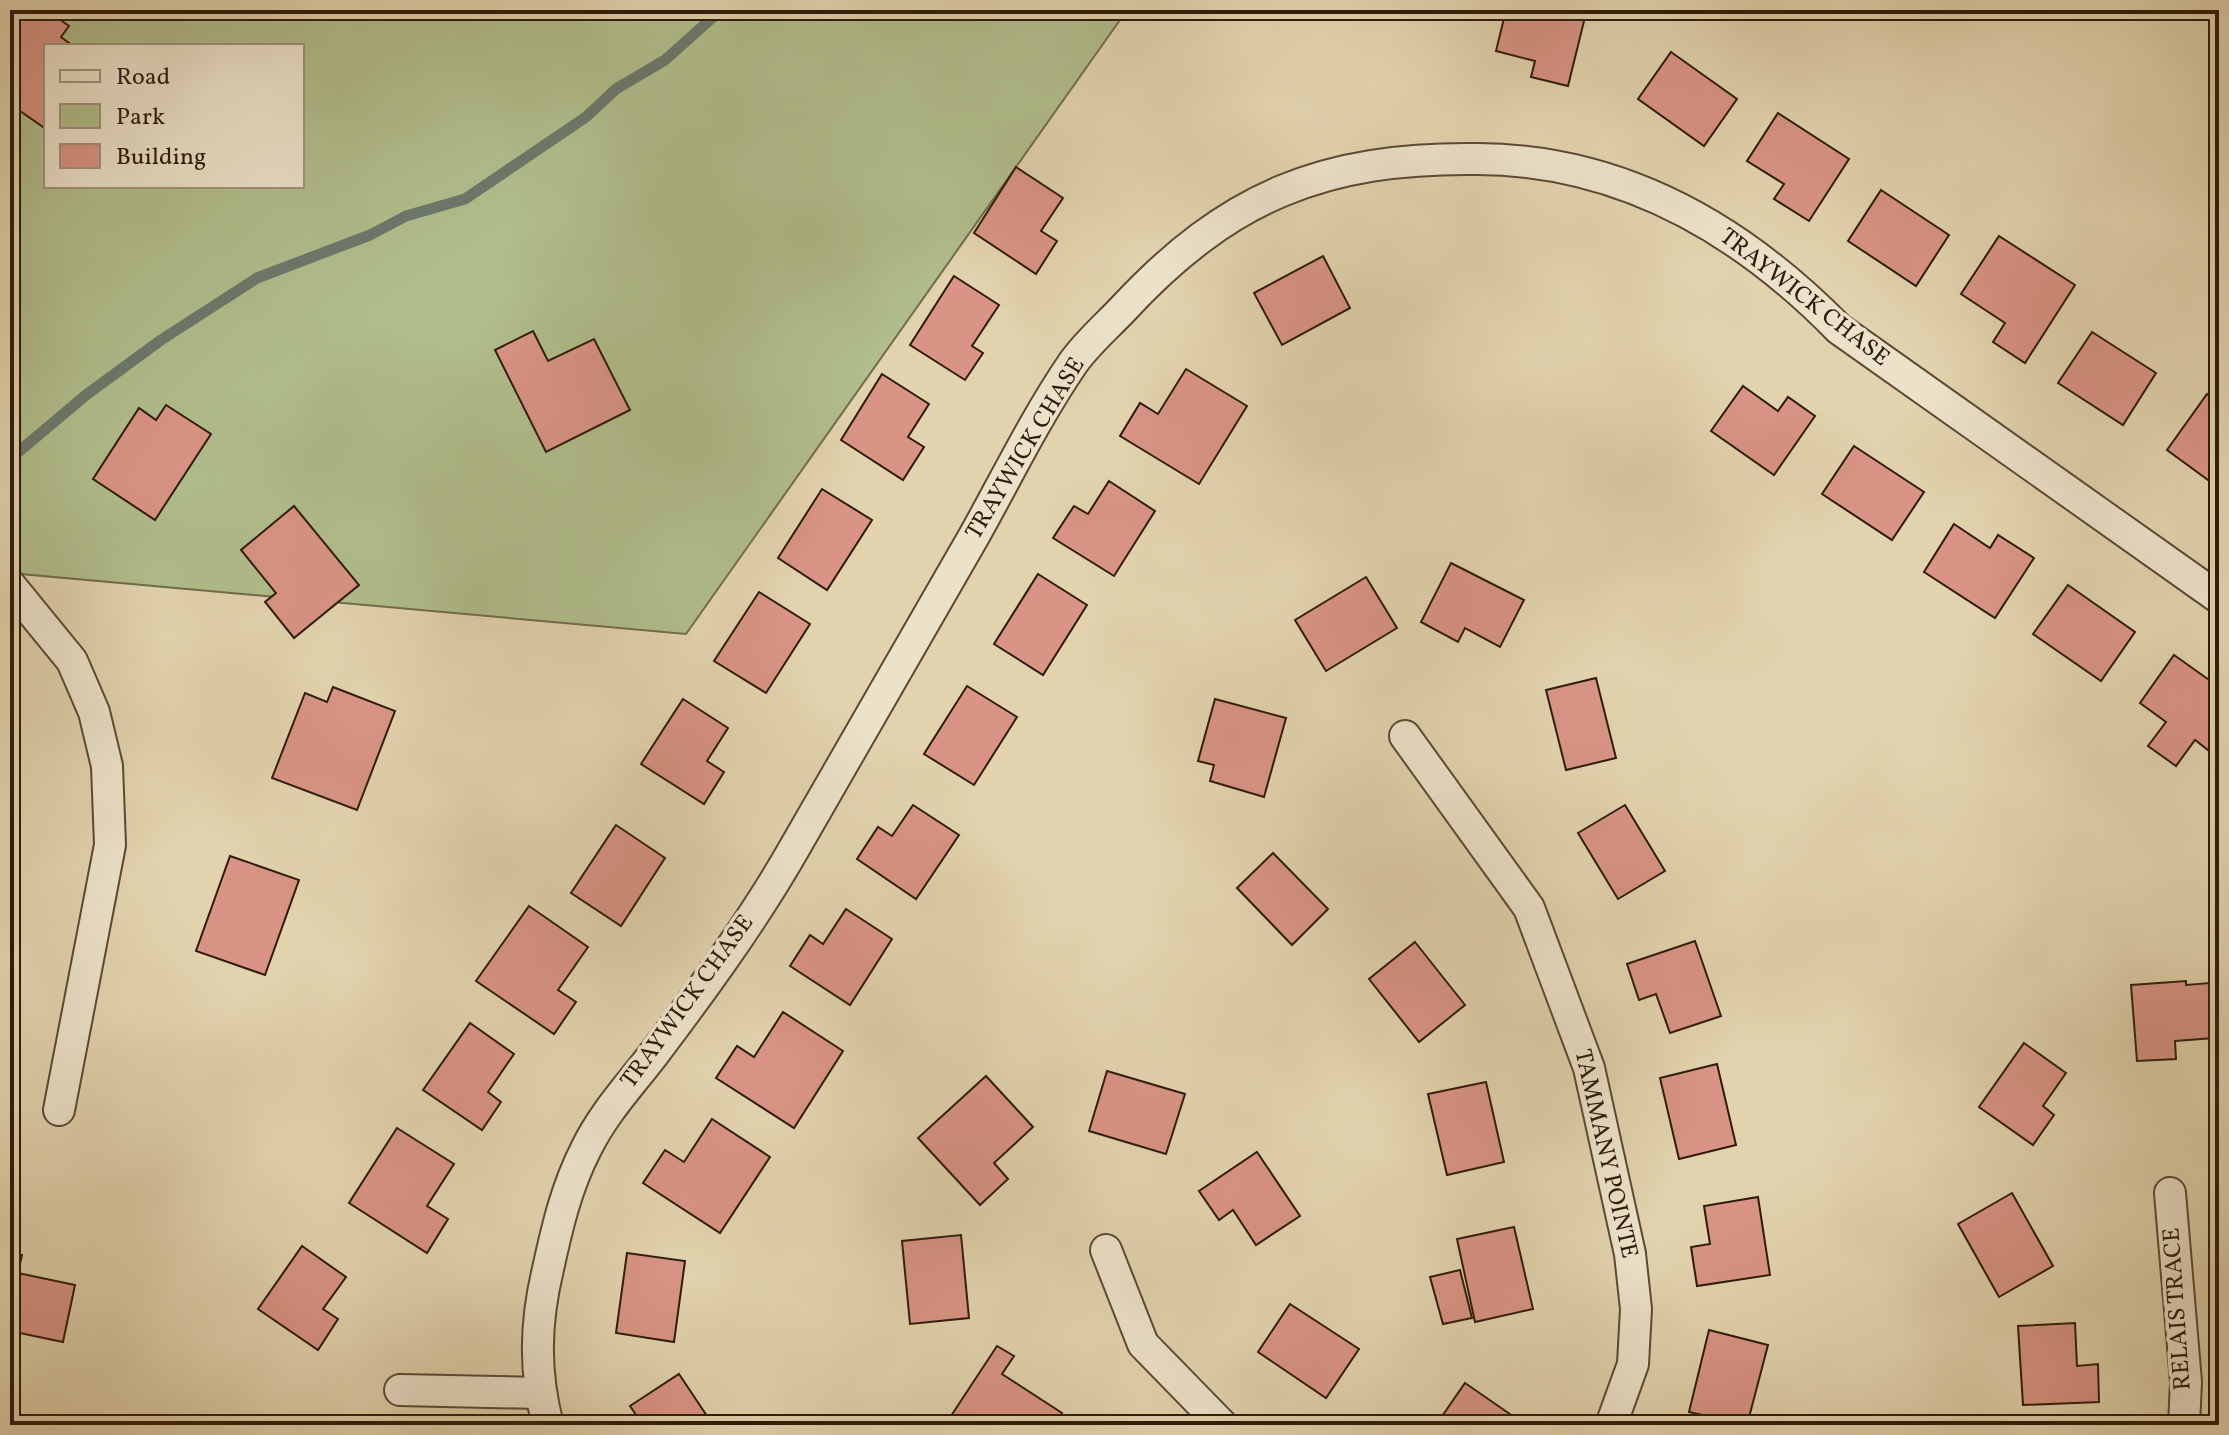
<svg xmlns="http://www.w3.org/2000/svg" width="2229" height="1435" viewBox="0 0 2229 1435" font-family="Vollkorn,serif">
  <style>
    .green { fill: #b1bd8c; stroke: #706c4c; stroke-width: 2; fill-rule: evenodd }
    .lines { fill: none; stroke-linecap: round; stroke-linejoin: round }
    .stream { stroke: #6c796d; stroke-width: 11 }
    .building { fill: #d99485; stroke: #2e1b0b; stroke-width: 2 }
    .street-casing { stroke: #5b4934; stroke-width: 34 }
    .street { stroke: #ece2ca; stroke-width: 30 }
    .labels { text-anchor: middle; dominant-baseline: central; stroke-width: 7; stroke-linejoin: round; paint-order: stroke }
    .street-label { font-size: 24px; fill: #2e1b0b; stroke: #ece2ca }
  </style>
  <rect width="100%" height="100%" fill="#e2d3ae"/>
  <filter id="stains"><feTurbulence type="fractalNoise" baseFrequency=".0025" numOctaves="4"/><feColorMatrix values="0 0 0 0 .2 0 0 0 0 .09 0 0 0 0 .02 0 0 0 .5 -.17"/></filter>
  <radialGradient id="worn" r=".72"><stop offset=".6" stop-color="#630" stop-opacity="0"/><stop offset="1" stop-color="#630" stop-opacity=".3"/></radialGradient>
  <path class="green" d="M10 10H1127L686 634 10 573ZM46 46H302V186H46Z"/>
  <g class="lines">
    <path class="stream" d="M10 459 86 395 161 340 257 278 370 235 406 216 465 199 586 117 616 89 665 60 721 10"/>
  </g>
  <g class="building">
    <path d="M27 10H46L69 26 61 37 73 46H46V129L10 104V34Z"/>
    <path d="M1506 10H1557L1585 17 1568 86 1531 77 1535 61 1496 51Z"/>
    <path d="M1671 52 1737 99 1704 146 1638 99Z"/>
    <path d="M1778 113 1849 159 1809 221 1774 199 1784 184 1747 161Z"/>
    <path d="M1016 167 1063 198 1041 231 1057 241 1036 274 974 233Z"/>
    <path d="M1881 190 1949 235 1916 286 1848 241Z"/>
    <path d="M1999 236 2075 285 2025 363 1993 342 2005 323 1961 294Z"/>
    <path d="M1323 256 1350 308 1282 345 1254 293Z"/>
    <path d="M954 276 999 305 972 346 983 353 965 380 910 345Z"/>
    <path d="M533 331 548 361 594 339 630 410 546 452 495 350Z"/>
    <path d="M2092 332 2156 373 2123 425 2058 383Z"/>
    <path d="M1186 369 1247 406 1199 484 1120 436 1140 403 1158 414Z"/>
    <path d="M882 374 929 404 908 437 924 447 903 480 841 440Z"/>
    <path d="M1743 386 1778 411 1788 397 1815 416 1774 475 1711 431Z"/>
    <path d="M2207 394 2219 403V488L2167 450Z"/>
    <path d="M166 405 211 434 155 520 93 479 139 408 156 420Z"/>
    <path d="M1854 446 1924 492 1892 540 1822 494Z"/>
    <path d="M1109 481 1155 511 1114 576 1053 538 1074 506 1088 514Z"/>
    <path d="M822 489 872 520 827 590 778 558Z"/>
    <path d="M294 506 359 585 294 638 265 602 276 593 241 550Z"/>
    <path d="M1954 524 1990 548 1998 535 2034 558 1995 618 1924 572Z"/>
    <path d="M1451 563 1524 600 1500 647 1465 628 1458 642 1421 622Z"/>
    <path d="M1038 574 1087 605 1043 675 994 644Z"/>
    <path d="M1366 577 1397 628 1326 671 1295 620Z"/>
    <path d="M2068 585 2135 632 2101 681 2033 634Z"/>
    <path d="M759 592 810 624 766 693 714 661Z"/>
    <path d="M2174 655 2219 687V734L2208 750 2195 740 2176 766 2148 746 2166 722 2140 703Z"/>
    <path d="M1596 678 1616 758 1566 770 1546 690Z"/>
    <path d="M967 686 1017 717 974 785 924 754Z"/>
    <path d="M333 687 395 711 357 810 272 778 305 693 327 702Z"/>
    <path d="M683 699 728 728 707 761 724 772 704 804 641 764Z"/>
    <path d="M1215 699 1286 718 1264 797 1210 781 1214 765 1198 761Z"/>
    <path d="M913 805 959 835 916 899 857 859 878 827 892 836Z"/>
    <path d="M1625 805 1665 871 1618 899 1578 833Z"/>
    <path d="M616 825 665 858 621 926 571 893Z"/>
    <path d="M1273 853 1328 909 1292 945 1237 888Z"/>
    <path d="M230 856 299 880 265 975 196 951Z"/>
    <path d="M529 906 588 947 558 990 576 1002 554 1034 476 981Z"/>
    <path d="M846 909 892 939 850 1005 790 966 810 935 823 944Z"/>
    <path d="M1695 941 1721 1016 1670 1033 1656 994 1639 1000 1627 964Z"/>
    <path d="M1415 942 1465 1005 1419 1042 1369 979Z"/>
    <path d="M2186 981V985L2210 983 2214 1038 2175 1041 2176 1059 2137 1061 2131 985Z"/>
    <path d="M783 1012 843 1051 794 1128 716 1078 737 1046 754 1057Z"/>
    <path d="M470 1023 514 1054 488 1092 501 1102 482 1130 423 1090Z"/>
    <path d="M2024 1043 2066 1073 2043 1106 2054 1115 2033 1145 1979 1107Z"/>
    <path d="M1717 1064 1736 1145 1679 1159 1660 1078Z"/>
    <path d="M1107 1071 1185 1094 1166 1154 1089 1131Z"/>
    <path d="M986 1076 1033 1127 994 1163 1008 1179 980 1205 918 1138Z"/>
    <path d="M1486 1082 1504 1162 1447 1175 1428 1094Z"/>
    <path d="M712 1119 770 1157 720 1233 643 1183 665 1150 684 1162Z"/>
    <path d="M397 1128 454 1164 427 1206 448 1219 427 1253 349 1203Z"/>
    <path d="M1257 1152 1300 1216 1256 1245 1233 1210 1219 1220 1199 1191Z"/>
    <path d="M2012 1193 2053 1266 1999 1297 1958 1224Z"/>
    <path d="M1758 1197 1770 1275 1697 1286 1691 1247 1710 1244 1704 1206Z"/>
    <path d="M1514 1227 1533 1309 1475 1322 1457 1239Z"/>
    <path d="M961 1235 969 1318 910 1324 902 1241Z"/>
    <path d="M302 1246 346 1277 323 1309 338 1319 318 1350 258 1309Z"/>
    <path d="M10 1253 22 1255 18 1273 75 1285 63 1342 10 1331Z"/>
    <path d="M627 1253 685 1261 674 1342 616 1333Z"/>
    <path d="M1460 1270 1472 1318 1443 1324 1430 1277Z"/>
    <path d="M1290 1304 1359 1349 1326 1398 1258 1352Z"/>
    <path d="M2075 1323 2077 1366 2098 1364 2099 1402 2023 1405 2018 1326Z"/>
    <path d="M1709 1330 1768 1345 1747 1425 1689 1412Z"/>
    <path d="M997 1346 1014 1356 1002 1374 1062 1413 1054 1425H951L947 1422Z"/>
    <path d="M679 1374 713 1425H643L630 1406Z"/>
    <path d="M1465 1383 1520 1421 1518 1425H1436Z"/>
    <path d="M302 1417 307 1425H288Z"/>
  </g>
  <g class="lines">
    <defs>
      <g id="street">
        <path d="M10 585 72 661 94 712 107 766 110 845 59 1110"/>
        <path d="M1405 736 1529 908 1589 1068 1630 1254 1636 1309 1633 1364 1611 1425"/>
        <path d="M2170 1193 2186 1382 2184 1425"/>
        <path d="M1106 1250 1143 1344 1222 1425"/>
        <path d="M400 1390 539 1393"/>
        <path d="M548 1425C534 1372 535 1323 548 1269 557 1228 566 1188 586 1149 603 1114 629 1086 653 1055 703 989 754 919 795 847 855 743 914 640 974 536 1006 479 1036 417 1073 363 1087 343 1107 326 1123 309 1228 196 1324 157 1478 159 1623 160 1741 229 1839 329L2219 598"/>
      </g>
    </defs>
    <use href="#street" class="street-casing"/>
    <use href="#street" class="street"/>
  </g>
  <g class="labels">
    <g class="street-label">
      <text transform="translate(1804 298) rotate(38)">TRAYWICK CHASE</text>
      <text transform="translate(1026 449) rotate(-59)">TRAYWICK CHASE</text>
      <text transform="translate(688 1002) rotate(-54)">TRAYWICK CHASE</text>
      <text transform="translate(1605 1154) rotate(77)">TAMMANY POINTE</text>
      <text transform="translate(2178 1309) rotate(-94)">RELAIS TRACE</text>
    </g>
  </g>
  <rect width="2229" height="1435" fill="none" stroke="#e2d3ae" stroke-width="40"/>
  <rect x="12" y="12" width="2205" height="1411" fill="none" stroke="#2e1b0b" stroke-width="4"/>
  <rect x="20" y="20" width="2189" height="1395" fill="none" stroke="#2e1b0b" stroke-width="2"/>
  <rect x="44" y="44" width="260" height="144" fill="#ece2ca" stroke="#a0927e" stroke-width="2"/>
  <rect x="60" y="70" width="40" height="12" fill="#ece2ca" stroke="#a0927e" stroke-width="2"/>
  <text x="116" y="84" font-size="24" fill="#2e1b0b">Road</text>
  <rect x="60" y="104" width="40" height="24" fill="#b1bd8c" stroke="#a0927e" stroke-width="2"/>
  <text x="116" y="124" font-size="24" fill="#2e1b0b">Park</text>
  <rect x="60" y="144" width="40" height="24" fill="#d99485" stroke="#a0927e" stroke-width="2"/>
  <text x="116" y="164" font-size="24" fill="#2e1b0b">Building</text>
  <rect width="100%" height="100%" filter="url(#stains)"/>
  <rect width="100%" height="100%" fill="url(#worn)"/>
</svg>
